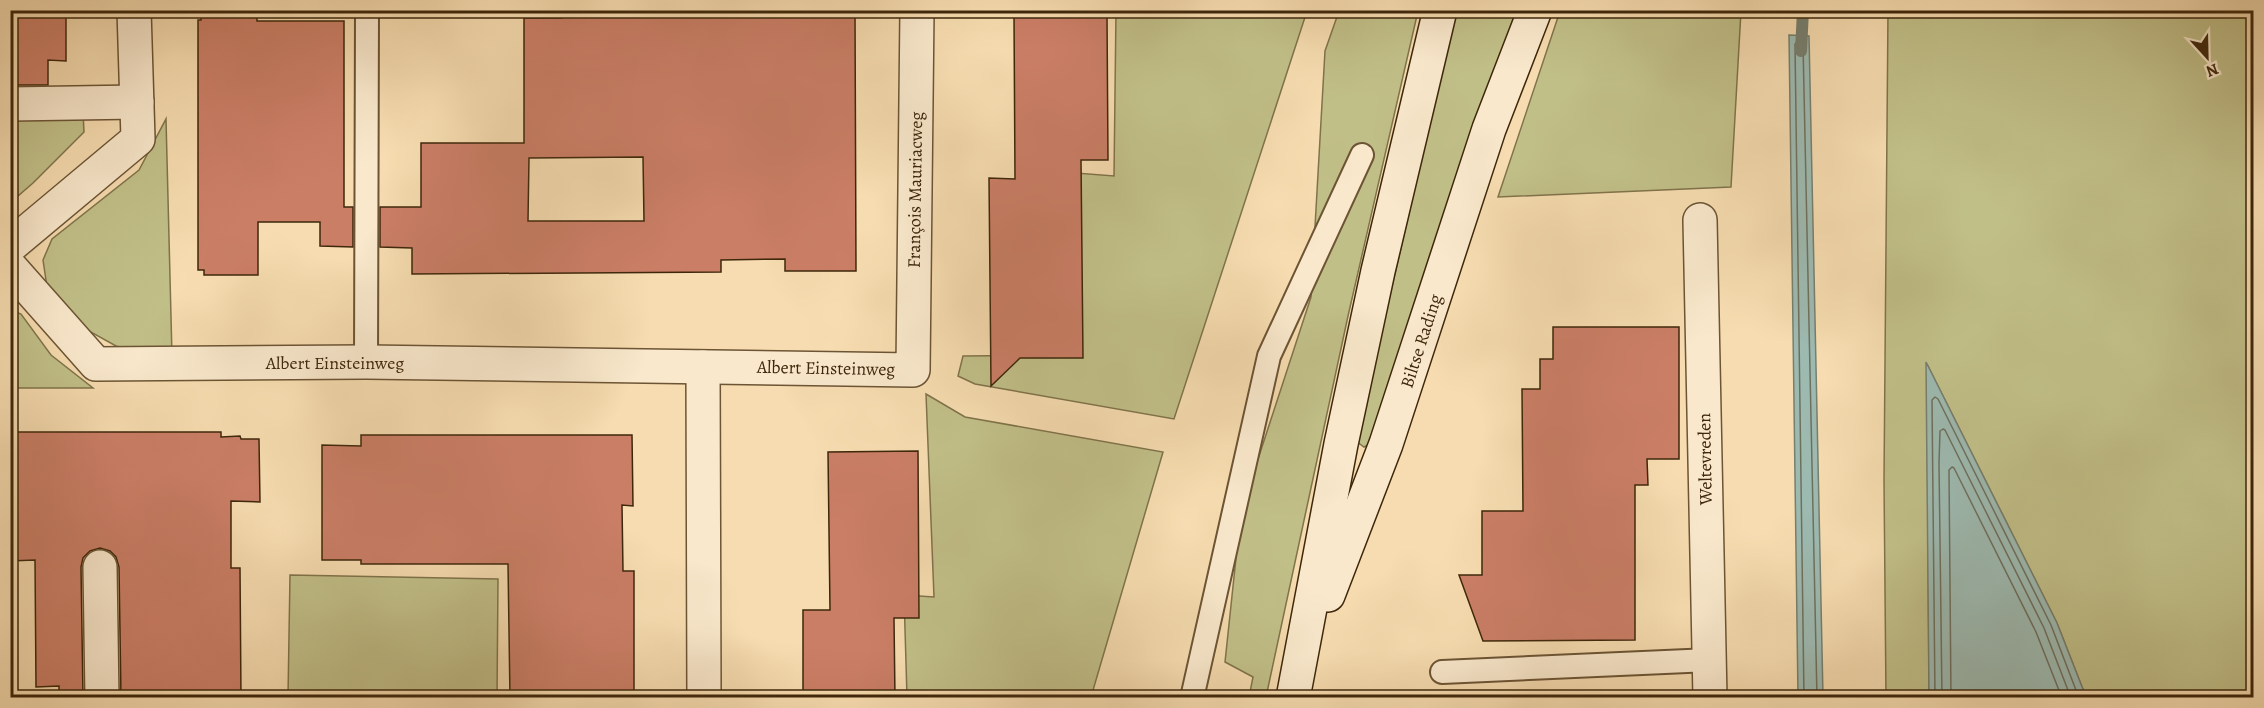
<svg xmlns="http://www.w3.org/2000/svg" width="2264" height="708" viewBox="0 0 2264 708" font-family="Alegreya,serif">
  <style>
    .green { fill: #c1bf88; stroke: #80734a; stroke-width: 1.5 }
    .water { fill: #9dbab1; stroke: #777f6f; stroke-width: 1.5 }
    .lines { fill: none; stroke-linecap: round; stroke-linejoin: round }
    .shore { stroke: #6e705e; stroke-width: 1.5 }
    .stream { stroke: #777f6f; stroke-width: 12 }
    .building { fill: #ca7e66; stroke: #3e270b; stroke-width: 1.5; fill-rule: evenodd }
    .lane-casing { stroke: #6c5434; stroke-width: 26 }
    .street-casing { stroke: #6c5434; stroke-width: 36 }
    .secondary-casing { stroke: #3e270b; stroke-width: 36 }
    .lane { stroke: #f9e8cc; stroke-width: 22 }
    .street { stroke: #f9e8cc; stroke-width: 33 }
    .secondary { stroke: #f9e8cc; stroke-width: 33 }
    .labels { text-anchor: middle; dominant-baseline: central; stroke-width: 6; stroke-linejoin: round; paint-order: stroke }
    .street-label { font-size: 18px; fill: #3e270b; stroke: #f9e8cc }
  </style>
  <rect width="100%" height="100%" fill="#f6dcb0"/>
  <filter id="stains"><feTurbulence type="fractalNoise" baseFrequency=".00333" numOctaves="4"/><feColorMatrix values="0 0 0 0 .2 0 0 0 0 .09 0 0 0 0 .02 0 0 0 .5 -.17"/></filter>
  <radialGradient id="worn" r=".72"><stop offset=".6" stop-color="#630" stop-opacity="0"/><stop offset="1" stop-color="#630" stop-opacity=".3"/></radialGradient>
  <g class="green">
    <path d="M1116 11H1307L1174 419 975 384 958 376 963 356 1075 355 1076 173 1114 176Z"/>
    <path d="M1339 11H1418L1348 316 1266 697H1249L1253 677 1225 662 1241 511 1311 297 1325 51Z"/>
    <path d="M1456 11H1516L1445 211 1370 444 1364 447 1356 441Z"/>
    <path d="M1560 11H1741L1731 187 1498 197Z"/>
    <path d="M1888 11H2253V697H2086L2057 623 1927 364 1929 697 1886 698 1884 480Z"/>
    <path d="M83 112 84 132 33 183 11 202V113Z"/>
    <path d="M166 119 172 356 148 355 116 346 87 330 47 287 43 260 52 239 139 170Z"/>
    <path d="M11 310 21 314 51 355 93 388H11Z"/>
    <path d="M926 394 965 417 1163 452 1091 697H907L904 595 934 597Z"/>
    <path d="M290 575 498 579 497 697H288Z"/>
  </g>
  <g class="water">
    <path d="M1789 35 1809 36 1823 697H1798Z"/>
    <path d="M1926 362 2057 623 2086 697H1929Z"/>
  </g>
  <g class="lines">
    <g class="shore">
      <path d="M1804 698 1795 44 1798 41 1803 44 1817 698"/>
      <path d="M1935 698 1932 400 1935 397 1938 399 2051 625 2079 698"/>
      <path d="M1942 698 1939 463 1940 431 1943 429 1945 430 2044 628 2071 698"/>
      <path d="M1951 698 1949 470 1952 467 1954 468 2036 632 2062 698"/>
    </g>
    <path class="stream" d="M1801 51 1803 10"/>
  </g>
  <g class="building">
    <path d="M10 10H66V61L48 60V85H11Z"/>
    <path d="M201 10H257V21H344V207H353V247L320 246V222H258V275H204V270H198V20H201Z"/>
    <path d="M562 10H855L856 271H785V259L721 260V272L412 274V248L380 247V207H421V143H524V18H562ZM643 157 644 221H528L529 158Z"/>
    <path d="M1107 15 1108 160H1081L1083 358H1020L991 386 989 178 1015 179 1014 16Z"/>
    <path d="M1553 327H1679V459H1647L1648 485H1635V640L1483 641 1459 575H1482V511H1523L1522 389H1540V359H1553Z"/>
    <path d="M10 432H221V437L240 436 241 439H259L260 502 231 501V568H240L241 698H121L119 567 116 557 110 551 100 548 90 551 83 558 81 567 83 698H59V686L36 687 35 560 10 561Z"/>
    <path d="M361 435H632L633 506 622 505 623 571H634V698H510L508 564H361V560H322V445L361 446Z"/>
    <path d="M918 451 919 618H894L895 698H803V610H830L828 452Z"/>
  </g>
  <g class="lines">
    <defs>
      <g id="lane">
        <path d="M366 362 367 10"/>
        <path d="M1442 672 1710 660"/>
        <path d="M1192 698 1269 356 1362 155"/>
      </g>
      <g id="street">
        <path d="M10 104 137 102"/>
        <path d="M1700 220 1710 698"/>
        <path d="M10 246 138 139 134 10"/>
        <path d="M10 267 96 364 366 362 913 370 917 10"/>
        <path d="M703 367 704 698"/>
        <path d="M100 567 102 698"/>
      </g>
      <g id="secondary">
        <path d="M1328 595 1386 444 1489 129 1535 10"/>
        <path d="M1293 698 1341 444 1378 271 1440 10"/>
      </g>
    </defs>
    <use href="#lane" class="lane-casing"/>
    <use href="#street" class="street-casing"/>
    <use href="#secondary" class="secondary-casing"/>
    <use href="#lane" class="lane"/>
    <use href="#street" class="street"/>
    <use href="#secondary" class="secondary"/>
  </g>
  <g class="labels">
    <g class="street-label">
      <text transform="translate(915 190) rotate(-89)">François Mauriacweg</text>
      <text transform="translate(1421 341) rotate(-72)">Biltse Rading</text>
      <text x="335" y="363">Albert Einsteinweg</text>
      <text transform="translate(826 368) rotate(1)">Albert Einsteinweg</text>
      <text transform="translate(1705 459) rotate(-91)">Weltevreden</text>
    </g>
  </g>
  <rect width="2264" height="708" fill="none" stroke="#f6dcb0" stroke-width="36"/>
  <rect x="12" y="12" width="2240" height="684" fill="none" stroke="#3e270b" stroke-width="3"/>
  <rect x="18" y="18" width="2228" height="672" fill="none" stroke="#3e270b" stroke-width="1.5"/>
  <g transform="translate(2207 57) rotate(158)" stroke="#f9e8cc" stroke-width="4.5" paint-order="stroke">
  <path d="M0-4.5L10 22L0 15L-10 22Z" fill="#3e270b"/>
  <text y="-9" font-size="16" font-weight="bold" text-anchor="middle" fill="#3e270b">N</text>
  </g>
  <rect width="100%" height="100%" filter="url(#stains)"/>
  <rect width="100%" height="100%" fill="url(#worn)"/>
</svg>
